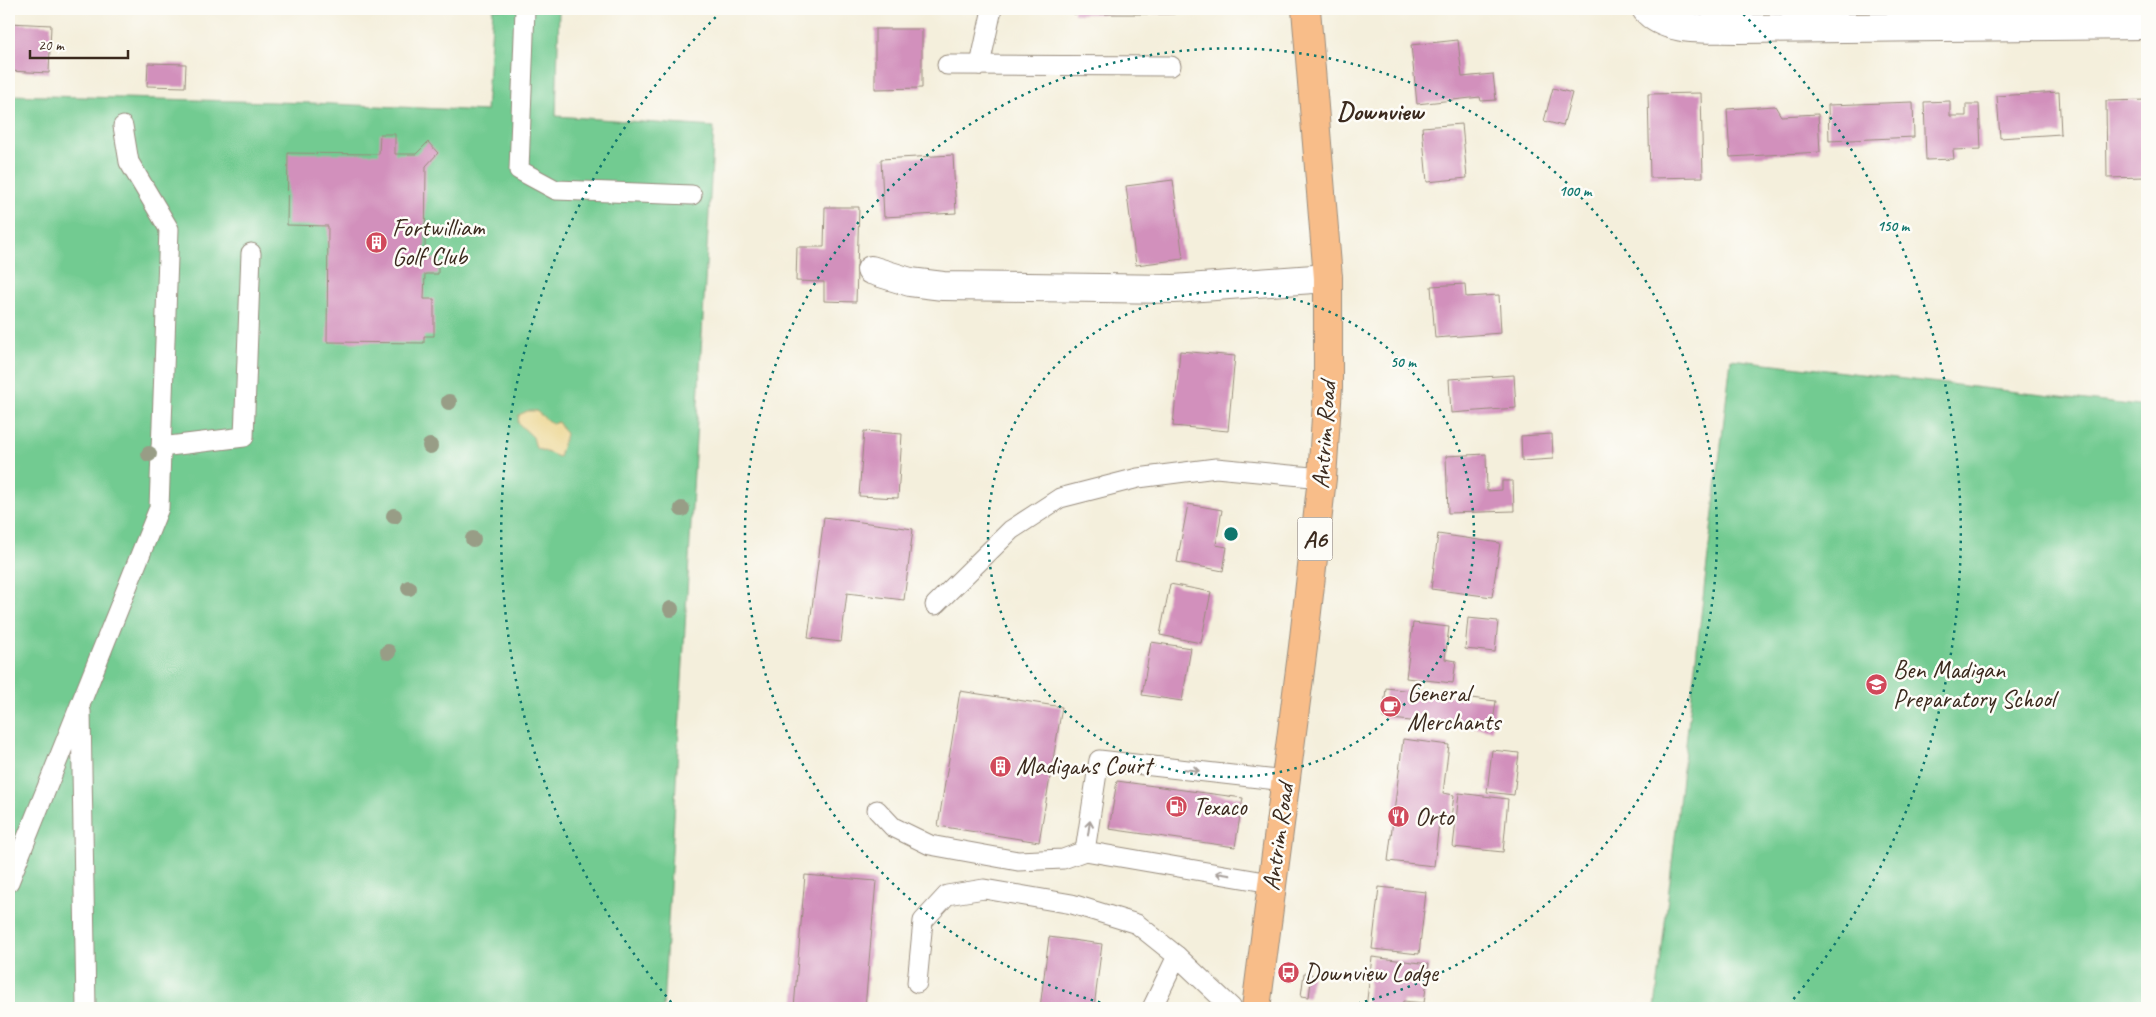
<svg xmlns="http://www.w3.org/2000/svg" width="2156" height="1017" viewBox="0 0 2156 1017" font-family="Caveat,sans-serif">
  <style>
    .green { fill: #72cb91; stroke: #567a58 }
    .sand { fill: #eeda9e; stroke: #94825e }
    .building { fill: #d290bc }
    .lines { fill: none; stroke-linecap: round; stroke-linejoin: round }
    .service-casing { stroke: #988c7d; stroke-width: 21 }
    .minor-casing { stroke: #988c7d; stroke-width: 30 }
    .primary-casing { stroke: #988c7d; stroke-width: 30 }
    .service { stroke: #fff; stroke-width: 19 }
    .minor { stroke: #fff; stroke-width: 28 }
    .primary { stroke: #f8bd89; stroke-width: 28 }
    .tree { fill: #989d86 }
    .oneway { stroke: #a79f9a }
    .ring { fill: none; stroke: #0f766e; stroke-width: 2.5; stroke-dasharray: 2.5 5 }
    .labels { text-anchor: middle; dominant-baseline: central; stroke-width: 5; stroke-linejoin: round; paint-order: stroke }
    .shield { fill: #fdfcf7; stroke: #75695f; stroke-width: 1 }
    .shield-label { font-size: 24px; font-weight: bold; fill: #3b2a1e }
    .poi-label { font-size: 25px; fill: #3b2a1e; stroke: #fdfcf7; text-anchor: start }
    .street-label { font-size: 25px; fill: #3b2a1e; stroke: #fdfcf7 }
    .neighbourhood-label { font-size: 26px; font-weight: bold; fill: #3b2a1e; stroke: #fdfcf7 }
    .centre { fill: #0f766e; stroke: #fdfcf7; stroke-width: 2.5 }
    .ring-label { font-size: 15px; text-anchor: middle; font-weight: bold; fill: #0f766e; stroke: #fdfcf7; stroke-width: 5; stroke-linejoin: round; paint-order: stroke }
  </style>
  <rect width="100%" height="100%" fill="#fdfcf7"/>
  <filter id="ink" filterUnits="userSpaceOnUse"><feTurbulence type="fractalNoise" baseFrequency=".02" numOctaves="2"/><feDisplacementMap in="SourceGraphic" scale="10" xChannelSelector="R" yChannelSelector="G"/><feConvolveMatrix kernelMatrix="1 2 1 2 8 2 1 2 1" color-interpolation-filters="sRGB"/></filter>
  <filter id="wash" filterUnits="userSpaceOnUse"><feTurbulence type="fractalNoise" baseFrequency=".0096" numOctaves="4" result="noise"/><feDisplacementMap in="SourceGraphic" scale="20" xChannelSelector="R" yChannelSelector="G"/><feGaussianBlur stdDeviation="1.12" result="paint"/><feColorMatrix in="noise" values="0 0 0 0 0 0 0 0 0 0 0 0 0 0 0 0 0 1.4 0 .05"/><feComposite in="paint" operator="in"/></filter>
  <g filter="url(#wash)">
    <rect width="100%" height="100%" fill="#f4efdc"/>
    <g class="green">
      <path d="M493 9H559L556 116 714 127 663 1008H9V95L311 103 486 111Z"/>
      <path d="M1731 359 2147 407V1008H1655Z"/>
    </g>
    <path class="sand" d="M527 411H536L552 424 558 422 566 434 559 457 536 448 533 437 518 423 519 415Z"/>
    <g id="blocks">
      <g class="building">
        <rect x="1074" y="9" width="100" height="5"/>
        <path d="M9 23 51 25 49 73 9 71Z"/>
        <path d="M875 29H922V88L875 89Z"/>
        <path d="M1458 40 1462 77 1493 74 1496 100 1481 101 1480 97 1417 104 1411 45Z"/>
        <path d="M148 63 186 64 185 87 147 86Z"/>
        <path d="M1553 88 1572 93 1563 126 1544 121Z"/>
        <path d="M2059 92 2061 134 2000 138 1997 96Z"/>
        <path d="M1701 93 1703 177 1650 178 1648 94Z"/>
        <path d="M2147 100V142H2144V177L2107 178 2106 101Z"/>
        <path d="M1950 101V116H1966V104H1979L1981 149 1953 150 1954 159 1926 160 1924 102Z"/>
        <path d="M1913 102 1914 137 1829 141 1828 105Z"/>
        <path d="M1775 106 1781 116 1818 114 1820 152 1730 157 1727 109Z"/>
        <path d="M1462 124 1467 178 1427 182 1422 127Z"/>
        <path d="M380 134H395V154H416L428 142 438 153 426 166 425 259H438V274H425L424 299H434V336H424V343L327 342 328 226 287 225 288 153 379 154Z"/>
        <path d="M953 155 956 213 884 217 881 159Z"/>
        <path d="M1173 180 1183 259 1136 265 1126 186Z"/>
        <path d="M825 207H859L856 302 824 301V282L796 281 797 247H824Z"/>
        <path d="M1465 284 1466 297 1499 295 1501 333 1435 338 1431 286Z"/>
        <path d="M1180 351 1235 356 1228 431 1173 426Z"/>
        <path d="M1514 375 1516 408 1451 413 1449 379Z"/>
        <path d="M864 431 902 434 898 498 859 496Z"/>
        <path d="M1552 434 1553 459 1522 461 1521 436Z"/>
        <path d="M1486 454 1487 491 1502 490V481H1513L1514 511 1448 513 1446 456Z"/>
        <path d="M1188 504 1222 510 1216 545 1227 547 1223 571 1177 562Z"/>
        <path d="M824 517 913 529 904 600 847 593 841 642 808 638Z"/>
        <path d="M1438 534 1500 543 1492 597 1431 589Z"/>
        <path d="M1170 584 1211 592 1201 643 1160 635Z"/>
        <path d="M1468 618 1498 621 1495 652 1465 649Z"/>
        <path d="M1413 623 1449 627 1445 659 1456 661 1453 683 1406 678Z"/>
        <path d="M1151 642 1191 648 1182 701 1142 695Z"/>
        <path d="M1386 688 1496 701 1492 730 1383 718Z"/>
        <path d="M960 691 1062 707 1039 842 938 826Z"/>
        <path d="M1403 739 1449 745 1443 793 1454 795 1450 825 1439 823 1434 866 1388 861Z"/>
        <path d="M1492 750 1519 753 1514 795 1487 792Z"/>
        <path d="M1117 781 1243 798 1235 847 1109 829Z"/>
        <path d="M1459 793 1508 799 1503 852 1453 847Z"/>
        <path d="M805 875 876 881 865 1008H794Z"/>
        <path d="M1379 887 1426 892 1419 954 1372 949Z"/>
        <path d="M1049 937 1102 944 1094 1008H1040Z"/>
        <path d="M1372 957 1429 964 1424 1003 1403 1001 1402 1008H1366Z"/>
        <path d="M1304 973 1312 974 1309 997 1301 996Z"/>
      </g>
    </g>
  </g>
  <g filter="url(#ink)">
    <use href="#blocks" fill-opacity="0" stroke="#988c7d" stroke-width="1"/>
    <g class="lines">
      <defs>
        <g id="service">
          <path d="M525 9 519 170 556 190 692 195"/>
          <path d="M947 65 1171 66"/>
          <path d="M980 65 992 9"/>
          <path d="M161 447 244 437 251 253"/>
          <path d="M935 605 1011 530 1060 498 1138 478 1216 468 1322 478"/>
          <path d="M81 711 86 1008"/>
          <path d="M877 810 893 827 930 845 1018 861 1063 859 1085 851"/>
          <path d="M9 882 159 508 169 229 129 162 123 126"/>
          <path d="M1271 883 1085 851 1099 760 1286 781"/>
          <path d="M917 983 923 921 947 895 984 889 1072 904 1137 924 1177 956"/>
          <path d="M1152 1008 1177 956 1232 1008"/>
        </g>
        <g id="minor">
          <path d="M1646 9C1665 33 1709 28 1737 29L2147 25"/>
          <path d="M871 270 910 282 943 286 1174 289 1328 278"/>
        </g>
        <path id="primary" d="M1256 1008 1303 647 1322 478 1328 387V278L1306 9"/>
      </defs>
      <use href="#service" class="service-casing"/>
      <use href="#minor" class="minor-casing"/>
      <use href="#primary" class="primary-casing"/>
      <use href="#service" class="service"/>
      <use href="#minor" class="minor"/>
      <use href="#primary" class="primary"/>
    </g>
    <g class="tree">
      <circle cx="449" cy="402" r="8"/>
      <circle cx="430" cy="446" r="8"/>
      <circle cx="149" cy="454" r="8"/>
      <circle cx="682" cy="509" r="8"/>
      <circle cx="394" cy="516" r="8"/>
      <circle cx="473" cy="539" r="8"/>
      <circle cx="409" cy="588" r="8"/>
      <circle cx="671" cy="609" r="8"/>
      <circle cx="388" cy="652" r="8"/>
    </g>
    <defs><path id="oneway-shaft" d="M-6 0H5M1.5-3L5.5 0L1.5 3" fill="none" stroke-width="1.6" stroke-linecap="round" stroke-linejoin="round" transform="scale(1.25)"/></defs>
    <g class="oneway">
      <use href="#oneway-shaft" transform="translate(1192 770) rotate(6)"/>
      <use href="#oneway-shaft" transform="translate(1089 828) rotate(-82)"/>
      <use href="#oneway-shaft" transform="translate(1223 874) rotate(-170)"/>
    </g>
  </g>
  <g class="ring">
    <circle cx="1231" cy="534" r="243"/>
    <path d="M1122 1008A486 486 0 1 1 1340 1008"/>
    <path d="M676 1008A730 730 0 0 1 724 9M1738 9A730 730 0 0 1 1786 1008"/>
  </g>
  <defs>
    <symbol id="building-disc" viewBox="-11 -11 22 22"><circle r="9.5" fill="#d1495b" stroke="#fdfcf7"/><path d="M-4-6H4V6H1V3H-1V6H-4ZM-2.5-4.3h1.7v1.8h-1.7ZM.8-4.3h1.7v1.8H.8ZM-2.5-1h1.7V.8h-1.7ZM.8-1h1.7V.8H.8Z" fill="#fff"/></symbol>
    <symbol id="school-disc" viewBox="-11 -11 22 22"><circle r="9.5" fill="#d1495b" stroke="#fdfcf7"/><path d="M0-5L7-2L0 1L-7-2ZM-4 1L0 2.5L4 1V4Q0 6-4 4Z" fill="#fff"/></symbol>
    <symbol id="cafe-disc" viewBox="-11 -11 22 22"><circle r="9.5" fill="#d1495b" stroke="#fdfcf7"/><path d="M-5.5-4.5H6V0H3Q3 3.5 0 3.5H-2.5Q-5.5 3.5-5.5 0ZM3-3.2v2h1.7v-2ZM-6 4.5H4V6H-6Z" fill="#fff"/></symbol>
    <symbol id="fuel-disc" viewBox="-11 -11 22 22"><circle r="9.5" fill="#d1495b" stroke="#fdfcf7"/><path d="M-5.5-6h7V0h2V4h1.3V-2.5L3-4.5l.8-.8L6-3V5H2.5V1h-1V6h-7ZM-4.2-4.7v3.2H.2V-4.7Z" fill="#fff"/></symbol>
    <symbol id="restaurant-disc" viewBox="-11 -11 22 22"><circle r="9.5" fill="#d1495b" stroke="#fdfcf7"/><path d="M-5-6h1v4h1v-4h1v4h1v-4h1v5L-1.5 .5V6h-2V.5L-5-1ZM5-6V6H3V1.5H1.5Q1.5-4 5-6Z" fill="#fff"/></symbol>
    <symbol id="bus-disc" viewBox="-11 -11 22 22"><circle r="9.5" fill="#d1495b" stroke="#fdfcf7"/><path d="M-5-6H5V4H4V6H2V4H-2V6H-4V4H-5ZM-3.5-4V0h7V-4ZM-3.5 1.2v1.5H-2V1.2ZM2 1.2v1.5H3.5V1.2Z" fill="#fff"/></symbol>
  </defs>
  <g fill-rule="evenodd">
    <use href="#building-disc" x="364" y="230" width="25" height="25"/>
    <use href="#school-disc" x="1864" y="672" width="25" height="25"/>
    <use href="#cafe-disc" x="1378" y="694" width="25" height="25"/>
    <use href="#building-disc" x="988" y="754" width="25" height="25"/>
    <use href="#fuel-disc" x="1164" y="794" width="25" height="25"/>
    <use href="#restaurant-disc" x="1386" y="804" width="25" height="25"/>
    <use href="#bus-disc" x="1276" y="960" width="25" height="25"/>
  </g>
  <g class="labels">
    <rect class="shield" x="1297.5" y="517.5" width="35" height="43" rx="4"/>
    <g class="shield-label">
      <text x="1315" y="539">A6</text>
    </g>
    <g class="poi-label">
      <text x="392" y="228">Fortwilliam<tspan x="392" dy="29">Golf Club</tspan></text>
      <text x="1893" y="670">Ben Madigan<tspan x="1893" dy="29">Preparatory School</tspan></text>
      <text x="1407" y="693">General<tspan x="1407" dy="29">Merchants</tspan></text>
      <text x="1016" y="766">Madigans Court</text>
      <text x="1193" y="807">Texaco</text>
      <text x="1415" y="817">Orto</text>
      <text x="1304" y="973">Downview Lodge</text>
    </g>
    <g class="street-label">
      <text transform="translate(1324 435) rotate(-86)">Antrim Road</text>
      <text transform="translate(1278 837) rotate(-82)">Antrim Road</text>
    </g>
    <g class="neighbourhood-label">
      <text x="1380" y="111">Downview</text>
    </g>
  </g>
  <circle cx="1231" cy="534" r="8" class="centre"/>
  <g class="ring-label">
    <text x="1575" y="196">100 m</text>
    <text x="1893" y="231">150 m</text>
    <text x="1403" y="367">50 m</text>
  </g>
  <rect width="2156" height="1017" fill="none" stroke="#fdfcf7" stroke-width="30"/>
  <path d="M30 50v8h98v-8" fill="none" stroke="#3b2a1e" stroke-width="2.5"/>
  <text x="38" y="50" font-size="15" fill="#3b2a1e" stroke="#fdfcf7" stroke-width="4" paint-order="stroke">20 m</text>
</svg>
